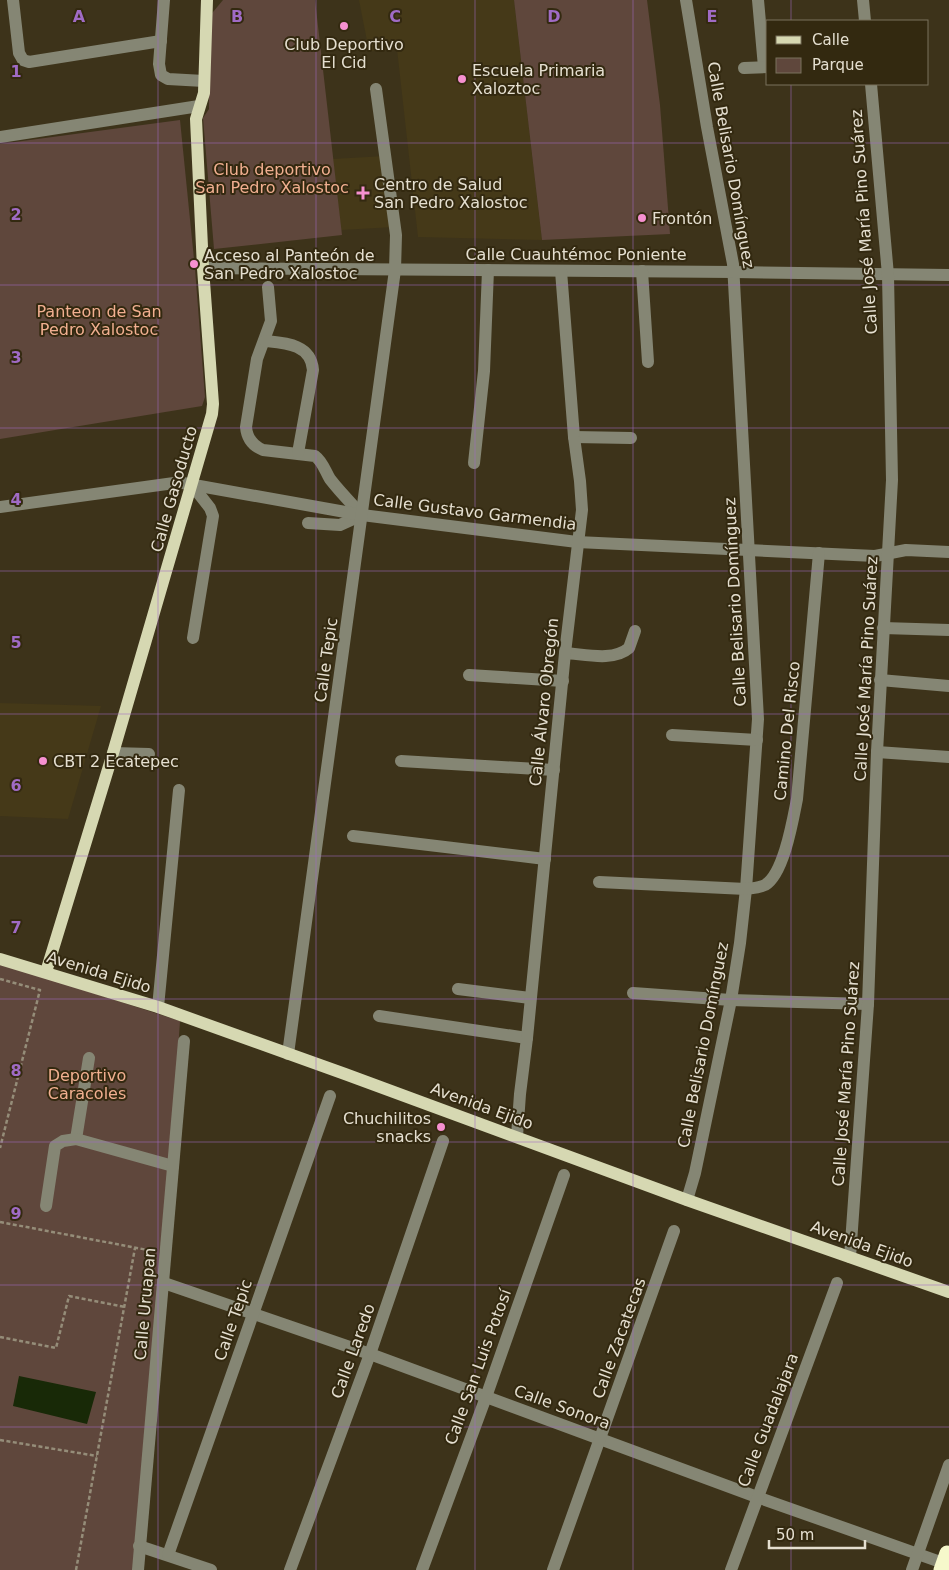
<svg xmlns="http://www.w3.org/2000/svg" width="949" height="1570" viewBox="0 0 949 1570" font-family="'DejaVu Sans',sans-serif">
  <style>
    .built { fill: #453918 }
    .green { fill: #5f473c }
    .water { fill: #182907 }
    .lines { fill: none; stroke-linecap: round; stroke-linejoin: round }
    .path { stroke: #958d79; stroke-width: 2.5; stroke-dasharray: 4 2.5; stroke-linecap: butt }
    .minor { stroke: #858674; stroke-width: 12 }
    .major { stroke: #d6d8b2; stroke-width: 12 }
    .highway-bridge { stroke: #f6f8cb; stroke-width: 15 }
    .grid { fill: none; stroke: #a06bc5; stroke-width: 1; stroke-opacity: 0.55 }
    .poi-dot { fill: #f690d0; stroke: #332910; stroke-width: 2 }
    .labels { text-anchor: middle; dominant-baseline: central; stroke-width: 4; stroke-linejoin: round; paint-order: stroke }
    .poi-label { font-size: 16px; fill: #e5dfd0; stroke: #332910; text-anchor: start }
    .street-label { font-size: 16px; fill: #e5dfd0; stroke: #332910 }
    .park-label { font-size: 16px; fill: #f1af90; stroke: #332910 }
    .grid-label { font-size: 16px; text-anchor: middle; font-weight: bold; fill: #a06bc5; stroke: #332910; stroke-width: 4; stroke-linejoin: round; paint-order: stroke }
  </style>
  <rect width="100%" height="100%" fill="#3d331a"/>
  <g class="built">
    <path d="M359 0H514L542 240 418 237 397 49 369 51Z"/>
    <path d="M385 156 394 227 341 230 333 159Z"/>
    <path d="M0 703 101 706 68 819 0 816Z"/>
  </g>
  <g class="green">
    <path d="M223 0H315L342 235 214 249 203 118 209 109 208 18Z"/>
    <path d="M514 0H647L660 105 670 234 542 240Z"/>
    <path d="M180 120 195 269 205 397 202 406 0 439V144Z"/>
    <path d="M0 963 180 1021 143 1570H0Z"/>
  </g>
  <path class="water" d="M19 1376 96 1392 87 1424 13 1406Z"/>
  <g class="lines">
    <g class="path">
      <path d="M0 979 40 990 0 1148"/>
      <path d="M0 1222 153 1251"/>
      <path d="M0 1337 56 1348 69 1296 125 1307"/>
      <path d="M0 1440 97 1456"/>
      <path d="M76 1570 135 1248"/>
    </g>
    <g class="minor">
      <path d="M13 0 19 53 23 60 29 62 161 41"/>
      <path d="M164 0 159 64 161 75 168 79 204 81"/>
      <path d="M686 0 707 127 733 264 758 719 746 889 740 943 731 1000 695 1173 687 1200"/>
      <path d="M758 0 764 67"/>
      <path d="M863 0 865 21"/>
      <path d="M744 68 768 67"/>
      <path d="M0 137 199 106"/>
      <path d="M203 268 734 272 949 275"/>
      <path d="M642 271 648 362"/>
      <path d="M268 287 271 321 257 359 246 427C247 438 253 446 263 450L315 456C323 462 325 471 330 479 340 492 351 503 362 515L340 525 308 523"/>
      <path d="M265 341C285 343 311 344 313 370L298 453"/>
      <path d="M574 437 631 438"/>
      <path d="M474 463 484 371 488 270"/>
      <path d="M192 485 210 508 213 516 193 638"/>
      <path d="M0 507 174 483H183L362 515 577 542 875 556 906 550 949 552"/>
      <path d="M883 628 949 630"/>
      <path d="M565 653C584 654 613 662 629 648L635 631"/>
      <path d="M469 675 563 681"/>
      <path d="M880 680 949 686"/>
      <path d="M672 735 757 740"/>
      <path d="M877 752 949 757"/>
      <path d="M113 753 149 754"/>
      <path d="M401 761 554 770"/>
      <path d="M353 836 545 859"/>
      <path d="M599 882 746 889C752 888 759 888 765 885 784 874 793 819 797 799L819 553"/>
      <path d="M458 989 530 998"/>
      <path d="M633 993 731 1000 868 1004"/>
      <path d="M158 1007 179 790"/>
      <path d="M379 1016 527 1038"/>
      <path d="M288 1054 395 270 396 235 376 89"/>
      <path d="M517 1136 520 1094 527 1038 565 653 582 510 580 481 574 437 561 271"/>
      <path d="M76 1139 89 1058"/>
      <path d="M46 1206 55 1146 63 1141 76 1139 173 1166"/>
      <path d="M850 1257 868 1004 877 752 892 480 888 275 871 84"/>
      <path d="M164 1283 370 1354 757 1497 949 1565"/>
      <path d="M139 1546 211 1570"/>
      <path d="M168 1555 330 1096"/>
      <path d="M138 1570 184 1041"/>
      <path d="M290 1570 370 1354 443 1141"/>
      <path d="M422 1570 486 1397 564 1175"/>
      <path d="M553 1570 674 1231"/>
      <path d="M731 1570 837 1283"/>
      <path d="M912 1570 949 1465"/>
    </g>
    <g class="major">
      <path d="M0 959 158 1007 345 1074 687 1200 949 1292"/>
      <path d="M46 972 113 753 212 414 213 404 203 268 196 119 204 93 207 0"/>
    </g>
    <path class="highway-bridge" d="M941 1570 947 1553"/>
  </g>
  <path class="grid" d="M158 0V1570M316 0V1570M475 0V1570M633 0V1570M791 0V21M791 84V1570M0 143H949M0 285H949M0 428H949M0 571H949M0 714H949M0 856H949M0 999H949M0 1142H949M0 1285H949M0 1427H949"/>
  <g class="poi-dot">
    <circle cx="344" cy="26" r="5"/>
    <circle cx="462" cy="79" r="5"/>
    <path d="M360.5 185.5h5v5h5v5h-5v5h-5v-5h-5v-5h5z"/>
    <circle cx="642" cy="218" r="5"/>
    <circle cx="194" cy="264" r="5"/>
    <circle cx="43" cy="761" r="5"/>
    <circle cx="441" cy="1127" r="5"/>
  </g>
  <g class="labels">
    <g class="poi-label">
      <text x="344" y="44" text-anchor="middle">Club Deportivo<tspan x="344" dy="18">El Cid</tspan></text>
      <text x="472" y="70">Escuela Primaria<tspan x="472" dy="18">Xaloztoc</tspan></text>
      <text x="374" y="184">Centro de Salud<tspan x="374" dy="18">San Pedro Xalostoc</tspan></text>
      <text x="652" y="218">Frontón</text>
      <text x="204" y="255">Acceso al Panteón de<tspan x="204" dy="18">San Pedro Xalostoc</tspan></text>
      <text x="53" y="761">CBT 2 Ecatepec</text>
      <text x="431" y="1118" text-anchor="end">Chuchilitos<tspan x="431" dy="18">snacks</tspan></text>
    </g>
    <g class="street-label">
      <text transform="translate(731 165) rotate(80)">Calle Belisario Domínguez</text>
      <text transform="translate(864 222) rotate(-94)">Calle José María Pino Suárez</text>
      <text x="576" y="254">Calle Cuauhtémoc Poniente</text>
      <text transform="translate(174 489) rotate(-74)">Calle Gasoducto</text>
      <text transform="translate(475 512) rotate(7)">Calle Gustavo Garmendia</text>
      <text transform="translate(735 602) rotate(-93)">Calle Belisario Domínguez</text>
      <text transform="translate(326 660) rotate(-82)">Calle Tepic</text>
      <text transform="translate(866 669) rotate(-87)">Calle José María Pino Suárez</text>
      <text transform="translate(544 702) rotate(-84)">Calle Álvaro Obregón</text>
      <text transform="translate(787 731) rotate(-84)">Camino Del Risco</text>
      <text transform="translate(99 972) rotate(17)">Avenida Ejido</text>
      <text transform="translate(703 1045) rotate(-79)">Calle Belisario Domínguez</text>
      <text transform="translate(846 1074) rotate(-86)">Calle José María Pino Suárez</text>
      <text transform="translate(482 1106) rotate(20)">Avenida Ejido</text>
      <text transform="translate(862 1244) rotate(20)">Avenida Ejido</text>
      <text transform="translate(145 1304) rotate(-85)">Calle Uruapan</text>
      <text transform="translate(233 1320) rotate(-71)">Calle Tepic</text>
      <text transform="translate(619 1338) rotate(-70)">Calle Zacatecas</text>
      <text transform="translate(353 1351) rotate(-70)">Calle Laredo</text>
      <text transform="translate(478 1367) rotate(-70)">Calle San Luis Potosí</text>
      <text transform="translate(562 1407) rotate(20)">Calle Sonora</text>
      <text transform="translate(768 1420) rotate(-69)">Calle Guadalajara</text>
    </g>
    <g class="park-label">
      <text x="272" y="169">Club deportivo<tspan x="272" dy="18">San Pedro Xalostoc</tspan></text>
      <text x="99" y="311">Panteon de San<tspan x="99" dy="18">Pedro Xalostoc</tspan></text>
      <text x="87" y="1075">Deportivo<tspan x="87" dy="18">Caracoles</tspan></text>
    </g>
  </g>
  <g class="grid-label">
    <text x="79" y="22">A</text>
    <text x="237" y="22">B</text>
    <text x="395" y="22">C</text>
    <text x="554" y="22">D</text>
    <text x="712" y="22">E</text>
    <text x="16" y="77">1</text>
    <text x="16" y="220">2</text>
    <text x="16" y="363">3</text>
    <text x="16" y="505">4</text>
    <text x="16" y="648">5</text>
    <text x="16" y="791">6</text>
    <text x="16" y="933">7</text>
    <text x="16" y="1076">8</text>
    <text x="16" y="1219">9</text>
  </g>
  <rect x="766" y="20" width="162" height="65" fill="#332910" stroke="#7a725d"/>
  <rect x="776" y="36" width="25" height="8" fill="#d6d8b2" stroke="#7a725d"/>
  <text x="812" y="45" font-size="15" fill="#e5dfd0">Calle</text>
  <rect x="776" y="58" width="25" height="15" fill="#5f473c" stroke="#7a725d"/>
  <text x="812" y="70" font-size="15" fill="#e5dfd0">Parque</text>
  <path d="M769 1540v8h96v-8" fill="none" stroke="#e5dfd0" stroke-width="2.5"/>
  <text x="776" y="1540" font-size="15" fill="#e5dfd0" stroke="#332910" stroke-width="4" paint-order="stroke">50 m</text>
</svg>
